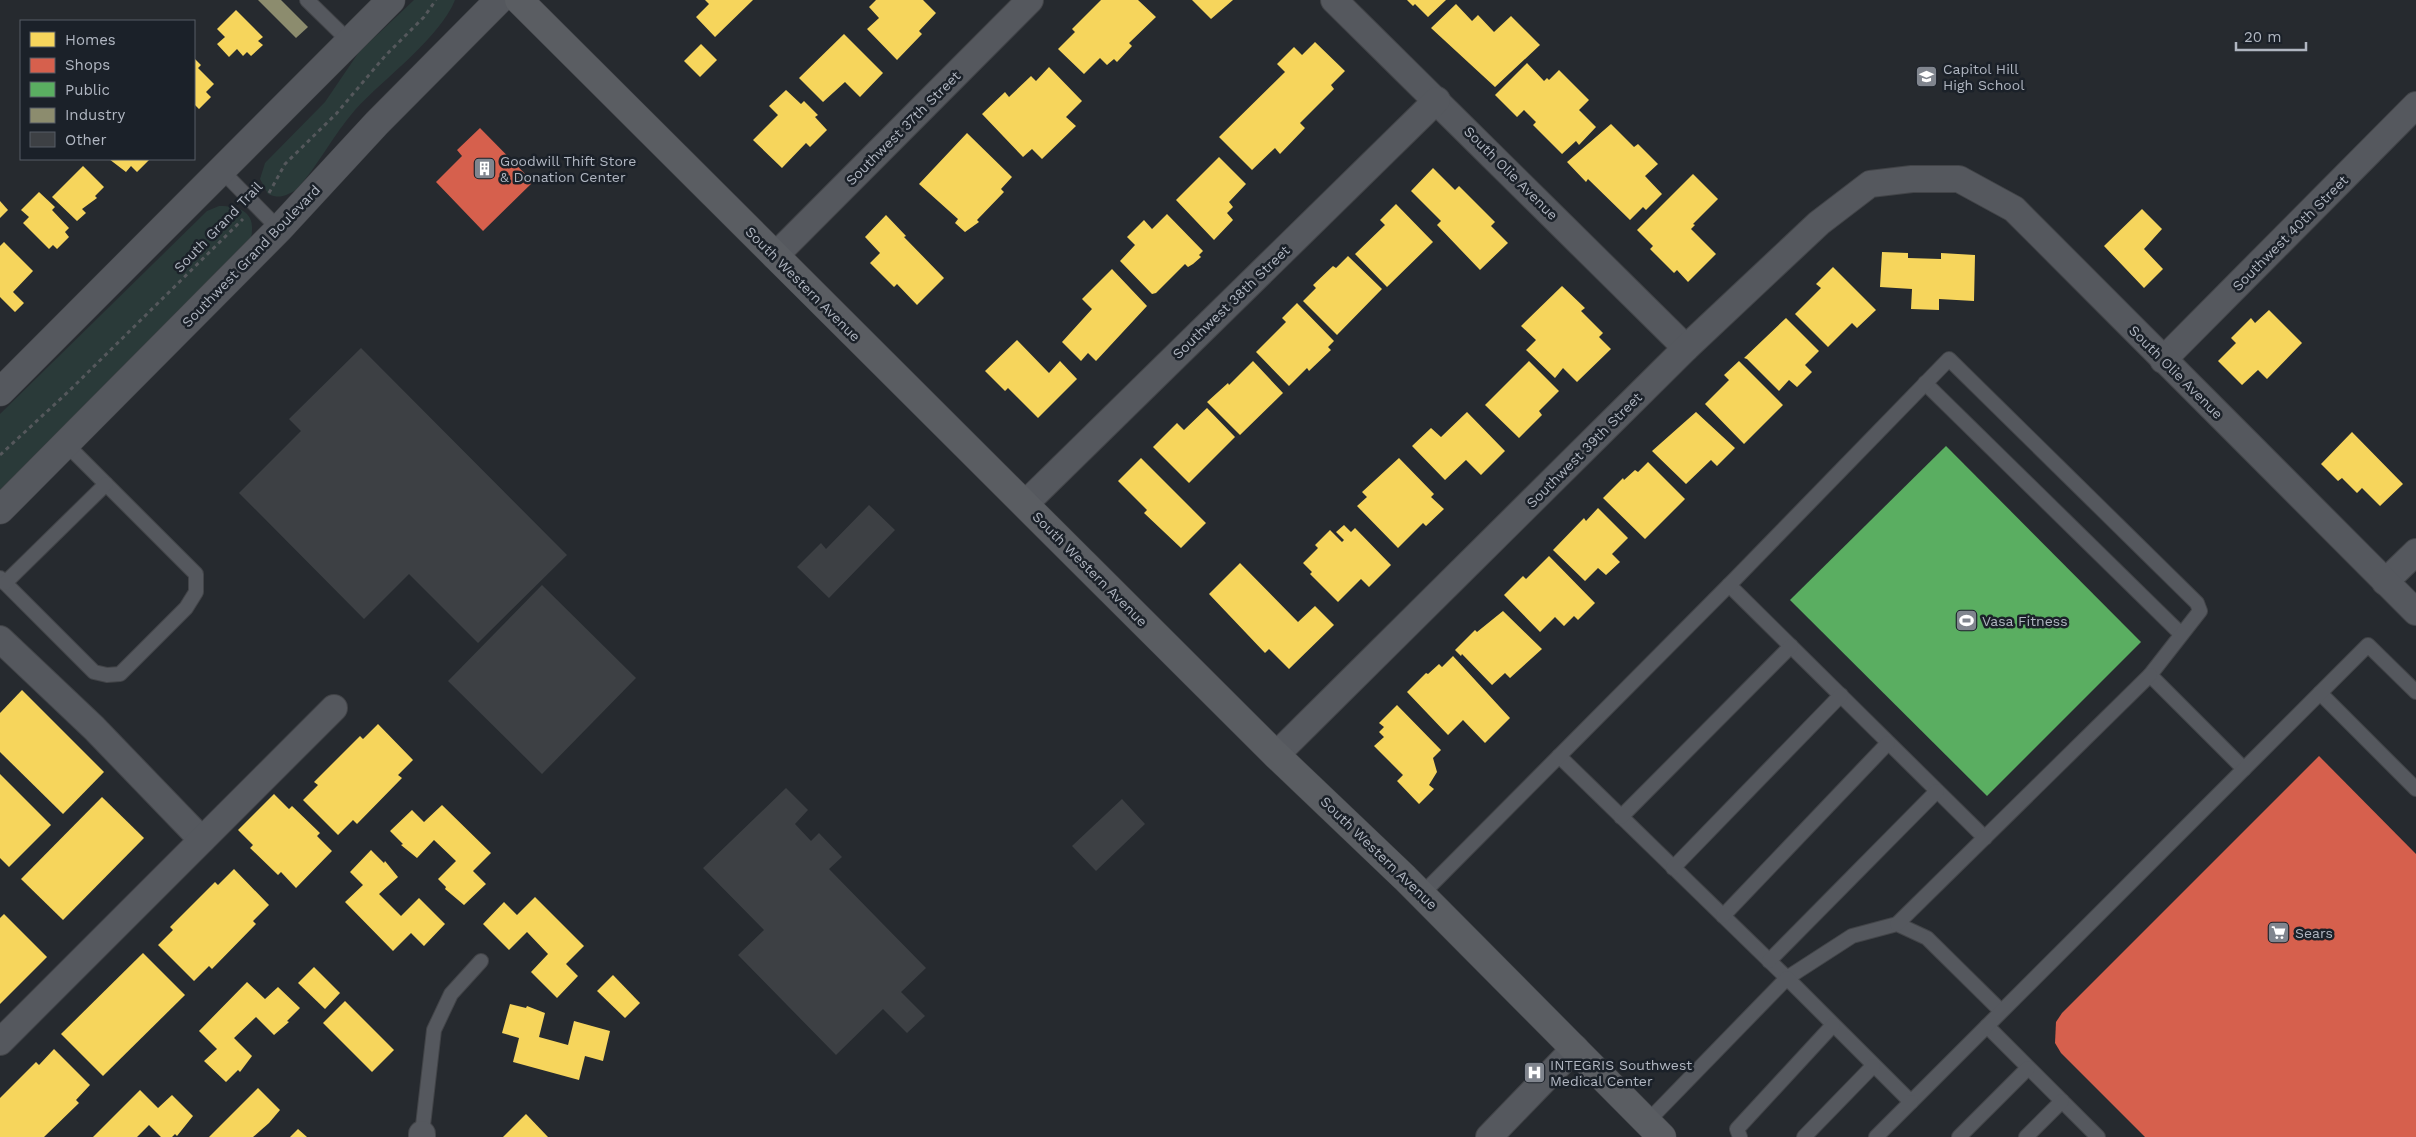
<svg xmlns="http://www.w3.org/2000/svg" width="2416" height="1137" viewBox="0 0 2416 1137" font-family="'Work Sans',sans-serif">
  <style>
    .green { fill: #2a3a39 }
    .homes { fill: #f6d55c }
    .shops { fill: #d6604d }
    .public { fill: #5aae61 }
    .industry { fill: #8c8c6e }
    .building { fill: #3d4044 }
    .lines { fill: none; stroke-linecap: round; stroke-linejoin: round }
    .service-casing { stroke: #424448; stroke-width: 16 }
    .minor-casing { stroke: #424448; stroke-width: 28 }
    .tertiary-casing { stroke: #424448; stroke-width: 29 }
    .secondary-casing { stroke: #424448; stroke-width: 29 }
    .path { stroke: #55585c; stroke-width: 3; stroke-dasharray: 4 4; stroke-linecap: butt }
    .service { stroke: #55585e; stroke-width: 14 }
    .minor { stroke: #55585e; stroke-width: 26 }
    .tertiary { stroke: #55585e; stroke-width: 28 }
    .secondary { stroke: #5a5d62; stroke-width: 28 }
    .labels { text-anchor: middle; dominant-baseline: central; stroke-width: 5; stroke-linejoin: round; paint-order: stroke }
    .poi-label { font-size: 14px; fill: #b0b6c1; stroke: #1b2129; text-anchor: start }
    .street-label { font-size: 14px; fill: #b0b6c1; stroke: #1b2129 }
  </style>
  <rect width="100%" height="100%" fill="#262a2f"/>
  <g class="green">
    <path d="M414 0H455C440 38 383 79 355 110 333 135 318 166 296 190 285 196 280 199 268 194L260 179 265 163 325 102 359 52Z"/>
    <path d="M219 206C243 206 256 214 251 238L0 490V414L207 211Z"/>
  </g>
  <g class="homes">
    <path d="M705 0H753L715 37 696 17 709 4Z"/>
    <path d="M876 0H923L936 13 919 31 922 34 897 60 867 29 879 18 869 7Z"/>
    <path d="M1101 0H1138L1156 17 1129 43 1132 46 1117 62 1114 59 1107 65 1100 58 1084 74 1058 49 1075 32 1072 29Z"/>
    <path d="M1192 0H1233L1211 19Z"/>
    <path d="M1407 0H1446L1428 17 1415 4 1413 6Z"/>
    <path d="M1456 4 1472 21 1478 15 1494 32 1511 16 1540 45 1495 87 1431 28Z"/>
    <path d="M236 10 263 37 258 41 263 45 251 56 247 52 243 56 237 49 229 57 217 44 225 37 217 29Z"/>
    <path d="M844 34 883 73 860 97 845 82 823 102 799 78Z"/>
    <path d="M1315 42 1345 71 1331 85 1334 89 1300 123 1305 128 1280 154 1275 148 1252 170 1219 137 1285 72 1277 64 1294 47 1302 55Z"/>
    <path d="M701 44 717 60 700 77 684 61Z"/>
    <path d="M194 58 201 65 198 68 214 84 206 92 211 97 199 109 194 104Z"/>
    <path d="M1527 63 1544 81 1547 78 1549 80 1559 70 1589 100 1579 110 1596 127 1579 145 1576 141 1562 154 1533 125 1536 122 1524 110 1517 117 1495 95Z"/>
    <path d="M1049 67 1082 101 1066 117 1076 126 1042 159 1032 149 1023 157 982 114 1005 92 1009 97 1031 76 1036 81Z"/>
    <path d="M786 90 801 104 804 101 818 115 815 117 827 130 810 147 806 143 782 168 753 140 778 115 769 106Z"/>
    <path d="M1611 124 1634 147 1638 144 1658 164 1645 176 1662 194 1646 210 1643 207 1630 220 1588 179 1586 182 1567 162Z"/>
    <path d="M967 133 1012 177 1001 189 1004 192 977 220 979 222 965 232 955 223 958 219 919 184Z"/>
    <path d="M1219 157 1246 184 1229 202 1233 207 1227 213 1233 220 1214 240 1176 200Z"/>
    <path d="M109 159H150L137 172 131 166 126 172Z"/>
    <path d="M83 166 104 187 95 196 97 198 82 209 86 213 77 221 52 197Z"/>
    <path d="M1433 168 1455 190 1459 186 1495 222 1491 226 1508 243 1480 270 1437 225 1441 221 1411 191Z"/>
    <path d="M1693 174 1718 199 1693 224 1695 225 1691 229 1716 254 1688 282 1677 270 1674 273 1650 249 1653 246 1637 230Z"/>
    <path d="M39 192 55 207 52 210 69 228 65 232 69 237 57 249 53 245 49 249 23 223 29 217 21 210Z"/>
    <path d="M0 201 8 210 0 218Z"/>
    <path d="M1396 204 1433 242 1387 287 1355 254 1385 225 1380 220Z"/>
    <path d="M2142 209 2162 229 2144 249 2163 269 2144 288 2104 246Z"/>
    <path d="M1167 214 1203 251 1199 255 1201 257 1193 264 1188 267 1185 264 1156 293 1152 294 1120 261 1135 245 1127 237 1144 220 1152 229Z"/>
    <path d="M886 215 906 236 904 237 944 278 917 305 897 284 894 287 870 263 880 253 865 237Z"/>
    <path d="M4 242 33 271 13 292 24 303 15 312 0 297V246Z"/>
    <path d="M1882 252 1908 253V258L1941 259V253L1975 255 1974 301 1939 299V310L1911 309 1912 289 1880 287Z"/>
    <path d="M1348 256 1382 289 1337 335 1303 301 1316 288 1313 285 1333 266 1336 268Z"/>
    <path d="M1833 267 1876 310 1857 328 1852 323 1828 347 1795 314 1821 288 1816 284Z"/>
    <path d="M1112 269 1147 306 1096 361 1088 353 1081 361 1062 342 1092 309 1082 299Z"/>
    <path d="M1562 286 1585 308 1581 311 1603 333 1599 337 1611 349 1577 382 1563 368 1555 378 1526 350 1536 340 1521 326Z"/>
    <path d="M1297 303 1334 341 1328 347 1331 350 1309 371 1307 368 1289 386 1256 352 1286 322 1282 318Z"/>
    <path d="M2269 310 2302 343 2267 379 2258 370 2242 385 2218 361 2236 343 2231 338 2251 318 2255 323Z"/>
    <path d="M1786 318 1819 351 1805 365 1812 372 1797 387 1789 380 1779 391 1747 359 1744 358Z"/>
    <path d="M1017 340 1049 373 1060 361 1077 379 1038 418 1008 388 1005 391 985 371Z"/>
    <path d="M1253 361 1283 393 1240 435 1207 402 1228 383 1229 385Z"/>
    <path d="M1529 361 1559 391 1539 411 1542 415 1519 438 1485 405Z"/>
    <path d="M1739 361 1783 405 1744 444 1705 404 1729 380 1724 375Z"/>
    <path d="M1207 408 1235 437 1189 483 1153 447 1177 423 1184 430Z"/>
    <path d="M1467 412 1505 451 1481 475 1466 460 1445 480 1412 446 1431 428 1441 437Z"/>
    <path d="M1696 412 1735 448 1717 466 1711 460 1686 484 1652 451Z"/>
    <path d="M2352 432 2403 484 2380 506 2362 488 2357 493 2342 478 2338 481 2321 464Z"/>
    <path d="M1141 458 1206 523 1181 548 1144 513 1147 510 1118 481Z"/>
    <path d="M1399 458 1434 494 1431 497 1444 509 1426 526 1423 523 1398 548 1357 506 1367 497 1362 492Z"/>
    <path d="M1648 462 1685 499 1645 539 1603 498 1623 478 1624 480 1635 470 1638 472Z"/>
    <path d="M1598 508 1628 538 1612 554 1620 562 1606 575 1598 568 1585 581 1553 550 1584 518 1586 521Z"/>
    <path d="M1344 525 1351 532 1355 528 1391 565 1369 587 1361 579 1338 602 1310 574 1312 572 1303 563 1318 548 1315 545 1330 530 1342 542 1344 540 1336 532Z"/>
    <path d="M1549 556 1595 603 1578 620 1574 616 1564 626 1555 617 1540 632 1504 595 1523 576 1526 579Z"/>
    <path d="M1240 563 1298 622 1315 606 1334 625 1289 669 1269 649 1265 653 1209 594Z"/>
    <path d="M1503 611 1542 649 1510 678 1505 673 1492 685 1462 654 1461 656 1455 650 1475 630 1477 632Z"/>
    <path d="M1453 656 1510 718 1485 743 1463 720 1448 735 1407 692 1426 673 1428 674 1439 664 1442 667Z"/>
    <path d="M22 690 104 772 63 814 0 752V713Z"/>
    <path d="M1397 705 1441 750 1433 758 1437 772 1429 785 1434 789 1419 804 1397 781 1403 775 1374 746 1384 737 1379 732 1384 727 1379 723Z"/>
    <path d="M378 724 413 760 398 775 402 778 357 824 353 820 338 835 303 800 318 785 314 782 360 736 363 739Z"/>
    <path d="M0 774 51 825 9 867 0 858Z"/>
    <path d="M274 794 289 809 292 806 320 833 317 836 332 851 296 888 281 872 278 875 250 848 253 845 238 830Z"/>
    <path d="M102 797 144 838 63 920 21 879Z"/>
    <path d="M442 805 491 853 473 871 486 884 464 905 445 889 446 887 438 879 456 861 434 840 417 858 401 845 403 844 390 831 412 810 424 822Z"/>
    <path d="M371 850 384 863 385 861 398 877 379 894 401 916 419 898 445 924 424 946 411 933 393 951 345 902 363 885 350 872Z"/>
    <path d="M234 869 269 905 253 921 256 924 212 969 209 966 194 981 158 945 173 930 170 927 215 882 218 885Z"/>
    <path d="M535 897 584 946 566 964 578 976 557 998 531 972 548 954 527 932 509 950 483 924 504 902 517 915Z"/>
    <path d="M4 914 47 957 0 1004V918Z"/>
    <path d="M143 953 185 995 103 1076 61 1034Z"/>
    <path d="M314 967 340 993 325 1009 298 983Z"/>
    <path d="M613 975 640 1003 625 1018 597 991Z"/>
    <path d="M247 982 265 999 278 987 300 1008 287 1021 289 1022 274 1035 256 1017 234 1038 252 1056 240 1072 238 1070 226 1082 204 1061 217 1049 199 1031Z"/>
    <path d="M345 1001 394 1050 372 1072 323 1023Z"/>
    <path d="M510 1004 526 1008 527 1006 545 1013 539 1037 568 1045 574 1021 610 1031 603 1061 585 1056 579 1080 513 1062 519 1038 502 1033Z"/>
    <path d="M54 1049 90 1085 76 1100 79 1103 44 1137H0V1098L36 1062 39 1065Z"/>
    <path d="M258 1088 280 1110 269 1123 253 1137H209Z"/>
    <path d="M140 1090 158 1108 172 1095 193 1116 177 1136 175 1134 172 1137H161L149 1125 137 1137H93Z"/>
    <path d="M526 1114 548 1137H503Z"/>
    <path d="M298 1129 307 1137H290Z"/>
  </g>
  <g class="shops">
    <path d="M480 128 533 182 483 231 436 182 462 156 457 150Z"/>
    <path d="M2319 756 2416 854V1137H2145L2061 1053 2055 1043 2056 1022 2062 1013Z"/>
  </g>
  <path class="public" d="M1946 446 2141 642 1987 796 1790 600Z"/>
  <path class="industry" d="M258 0H281L308 27 296 38Z"/>
  <g class="building">
    <path d="M361 348 567 555 478 643 409 574 364 619 239 493 301 431 289 419Z"/>
    <path d="M869 505 895 530 829 598 797 567 821 543 826 549Z"/>
    <path d="M542 585 636 678 542 774 448 681Z"/>
    <path d="M786 788 808 810 795 824 811 841 819 833 842 857 829 869 926 968 901 992 925 1016 907 1033 883 1009 836 1055 738 955 764 930 703 868Z"/>
    <path d="M1122 799 1145 824 1096 871 1072 846Z"/>
  </g>
  <g class="lines">
    <defs>
      <g id="service">
        <path d="M307 0 350 42"/>
        <path d="M222 171 279 229"/>
        <path d="M1925 383 2181 634"/>
        <path d="M0 578 94 672 107 675 120 674 186 608 196 592V574L66 444"/>
        <path d="M5 583 106 484"/>
        <path d="M1729 585 1985 838"/>
        <path d="M2320 693 2416 789"/>
        <path d="M1559 756 1787 978 1852 936 1897 924 1927 938 2001 1011"/>
        <path d="M1621 817 1791 646"/>
        <path d="M1673 868 1841 695"/>
        <path d="M1422 894 1735 579 1949 359 2197 603 2200 611 2150 675 2244 769"/>
        <path d="M1723 916 1888 743"/>
        <path d="M1897 924 2150 675"/>
        <path d="M1769 961 1937 791"/>
        <path d="M1987 1026 2098 1137"/>
        <path d="M1647 1122 1787 978 1911 1102 2368 645 2416 692"/>
        <path d="M422 1134 434 1030 451 994 481 961"/>
        <path d="M1740 1137 1737 1129 1833 1025"/>
        <path d="M1804 1137 1873 1066"/>
        <path d="M1876 1137 1911 1102"/>
        <path d="M1959 1137 2028 1068"/>
        <path d="M2026 1137 2062 1101"/>
      </g>
      <g id="minor">
        <path d="M1334 0 1686 348"/>
        <path d="M775 256 1030 0"/>
        <path d="M2163 360 2416 105"/>
        <path d="M1025 504 1437 100"/>
        <path d="M2385 582 2416 552"/>
        <path d="M0 639 94 728 202 840"/>
        <path d="M1276 755 1686 348 1819 223 1870 184 1912 179H1959L2014 209 2416 612"/>
        <path d="M0 1042 334 708"/>
        <path d="M422 1134V1137"/>
        <path d="M1489 1137 1575 1048"/>
      </g>
      <g id="tertiary">
        <path d="M0 392 391 0"/>
        <path d="M0 510 279 229 377 123 499 0"/>
      </g>
      <path id="secondary" d="M519 0 1276 755 1405 878 1662 1137"/>
    </defs>
    <use href="#service" class="service-casing"/>
    <use href="#minor" class="minor-casing"/>
    <use href="#tertiary" class="tertiary-casing"/>
    <use href="#secondary" class="secondary-casing"/>
    <g class="path">
      <path d="M269 193 285 164 336 114 385 56 424 17 436 0"/>
      <path d="M0 455 68 392 243 219"/>
    </g>
    <use href="#service" class="service"/>
    <use href="#minor" class="minor"/>
    <use href="#tertiary" class="tertiary"/>
    <use href="#secondary" class="secondary"/>
  </g>
  <defs>
    <symbol id="school-square" viewBox="-11 -11 22 22"><rect x="-9" y="-9" width="18" height="18" rx="4" fill="#80858e" stroke="#1b2129"/><path d="M0-5L7-2L0 1L-7-2ZM-4 1L0 2.5L4 1V4Q0 6-4 4Z" fill="#fff"/></symbol>
    <symbol id="building-square" viewBox="-11 -11 22 22"><rect x="-9" y="-9" width="18" height="18" rx="4" fill="#80858e" stroke="#1b2129"/><path d="M-4-6H4V6H1V3H-1V6H-4ZM-2.5-4.3h1.7v1.8h-1.7ZM.8-4.3h1.7v1.8H.8ZM-2.5-1h1.7V.8h-1.7ZM.8-1h1.7V.8H.8Z" fill="#fff"/></symbol>
    <symbol id="stadium-square" viewBox="-11 -11 22 22"><rect x="-9" y="-9" width="18" height="18" rx="4" fill="#80858e" stroke="#1b2129"/><path d="M0-5a6.5 5 0 1 0 0 10a6.5 5 0 1 0 0-10ZM-3.5-1.8h7v3.6h-7Z" fill="#fff"/></symbol>
    <symbol id="supermarket-square" viewBox="-11 -11 22 22"><rect x="-9" y="-9" width="18" height="18" rx="4" fill="#80858e" stroke="#1b2129"/><path d="M-6-5.5h2.5l.6 2H6L4.5 2H-2.5L-4.4-4H-6ZM-1.5 3.2a1.3 1.3 0 1 0 .1 0ZM3 3.2a1.3 1.3 0 1 0 .1 0Z" fill="#fff"/></symbol>
    <symbol id="hospital-square" viewBox="-11 -11 22 22"><rect x="-9" y="-9" width="18" height="18" rx="4" fill="#80858e" stroke="#1b2129"/><path d="M-5-5h3v3.5h4V-5h3V5h-3V1.5h-4V5h-3Z" fill="#fff"/></symbol>
  </defs>
  <g fill-rule="evenodd">
    <use href="#school-square" x="1914" y="64" width="25" height="25"/>
    <use href="#building-square" x="472" y="156" width="25" height="25"/>
    <use href="#stadium-square" x="1954" y="608" width="25" height="25"/>
    <use href="#supermarket-square" x="2266" y="920" width="25" height="25"/>
    <use href="#hospital-square" x="1522" y="1060" width="25" height="25"/>
  </g>
  <g class="labels">
    <g class="poi-label">
      <text x="1943" y="69">Capitol Hill<tspan x="1943" dy="16">High School</tspan></text>
      <text x="500" y="161">Goodwill Thift Store<tspan x="500" dy="16">&amp; Donation Center</tspan></text>
      <text x="1982" y="621">Vasa Fitness</text>
      <text x="2295" y="933">Sears</text>
      <text x="1550" y="1065">INTEGRIS Southwest<tspan x="1550" dy="16">Medical Center</tspan></text>
    </g>
    <g class="street-label">
      <text transform="translate(903 128) rotate(-45)">Southwest 37th Street</text>
      <text transform="translate(1511 173) rotate(45)">South Olie Avenue</text>
      <text transform="translate(218 227) rotate(-46)">South Grand Trail</text>
      <text transform="translate(2290 233) rotate(-45)">Southwest 40th Street</text>
      <text transform="translate(251 256) rotate(-46)">Southwest Grand Boulevard</text>
      <text transform="translate(803 284) rotate(45)">South Western Avenue</text>
      <text transform="translate(1231 302) rotate(-44)">Southwest 38th Street</text>
      <text transform="translate(2176 372) rotate(45)">South Olie Avenue</text>
      <text transform="translate(1584 450) rotate(-45)">Southwest 39th Street</text>
      <text transform="translate(1090 569) rotate(45)">South Western Avenue</text>
      <text transform="translate(1379 853) rotate(44)">South Western Avenue</text>
    </g>
  </g>
  <rect x="20" y="20" width="175" height="140" fill="#1b2129" stroke="#575d66"/>
  <rect x="30" y="32" width="25" height="15" fill="#f6d55c" stroke="#575d66"/>
  <text x="65" y="45" font-size="15" fill="#b0b6c1">Homes</text>
  <rect x="30" y="58" width="25" height="15" fill="#d6604d" stroke="#575d66"/>
  <text x="65" y="70" font-size="15" fill="#b0b6c1">Shops</text>
  <rect x="30" y="82" width="25" height="15" fill="#5aae61" stroke="#575d66"/>
  <text x="65" y="95" font-size="15" fill="#b0b6c1">Public</text>
  <rect x="30" y="108" width="25" height="15" fill="#8c8c6e" stroke="#575d66"/>
  <text x="65" y="120" font-size="15" fill="#b0b6c1">Industry</text>
  <rect x="30" y="132" width="25" height="15" fill="#3d4044" stroke="#575d66"/>
  <text x="65" y="145" font-size="15" fill="#b0b6c1">Other</text>
  <path d="M2236 42v8h70v-8" fill="none" stroke="#b0b6c1" stroke-width="2.5"/>
  <text x="2244" y="42" font-size="15" fill="#b0b6c1" stroke="#1b2129" stroke-width="4" paint-order="stroke">20 m</text>
</svg>
